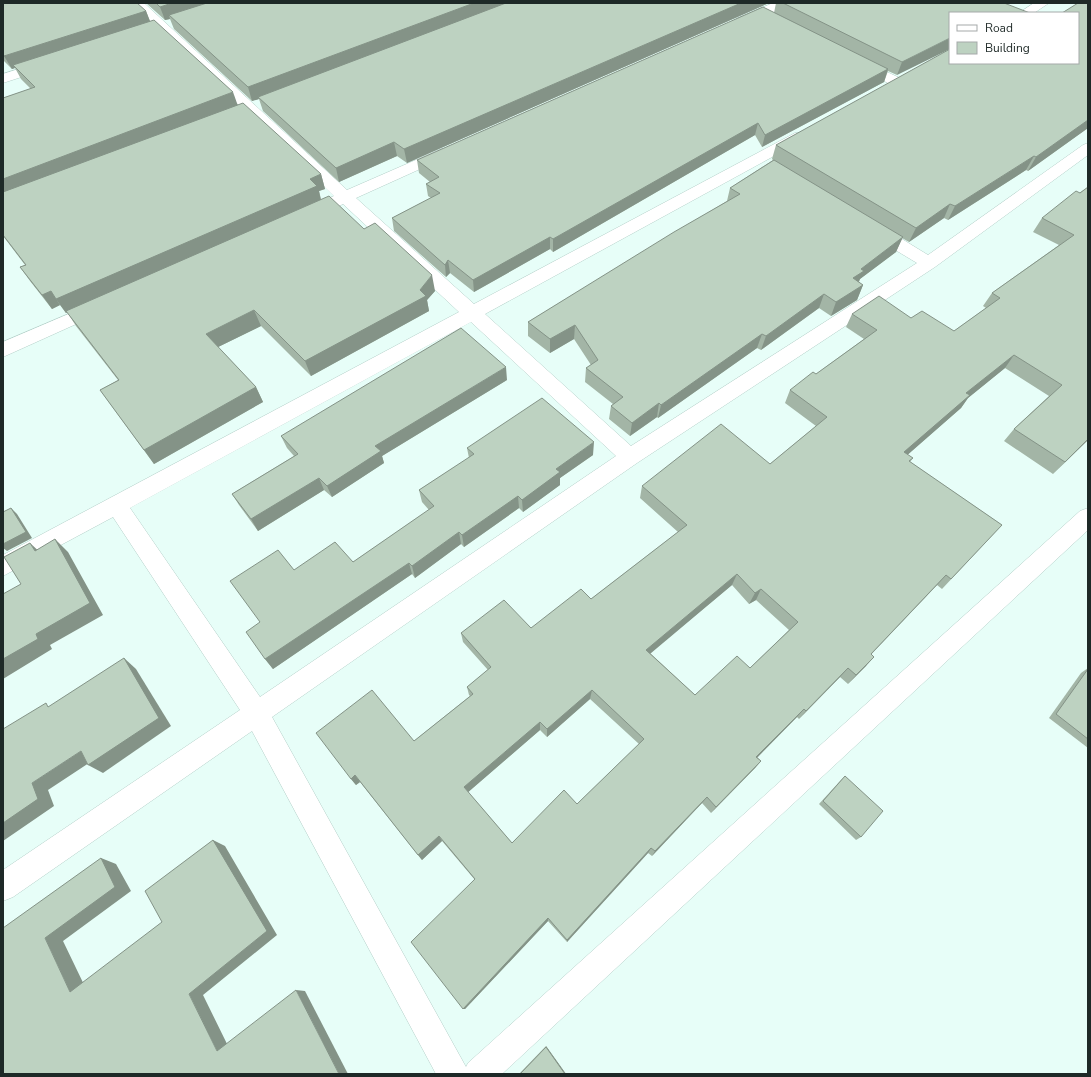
<svg xmlns="http://www.w3.org/2000/svg" width="1091" height="1077" viewBox="0 0 1091 1077" font-family="'Nunito Sans',sans-serif">
  <style>
    .lines { fill: none; stroke-linecap: round; stroke-linejoin: round }
    .minor-casing { stroke: #b3cfc8; stroke-width: 1 }
    .minor { fill: #fff; fill-rule: evenodd }
    .wall { fill: #a3b5a6; fill-rule: evenodd }
    .shaded-wall { fill: #849387 }
    .building { fill: #bdd2c1; stroke: #849387; fill-rule: evenodd }
  </style>
  <rect width="100%" height="100%" fill="#e7fef8"/>
  <g class="lines">
    <defs>
      <g id="minor">
        <path d="M131 3H144L347 190 441 149H451L454 152 451 155 356 198 474 304 795 133H805L807 136 805 139 485 314 631 446 917 263 867 233 865 229 867 225 873 224 879 225 928 255 1083 145 1088 143V155L935 267 637 463 272 717 466 1067 468 1063 1080 511 1088 508V530L502 1074H436L252 731 13 897 3 901V870L240 710 113 517 3 576V555L459 312 343 204C331 209 315 221 301 218L299 214 301 210 334 196ZM471 322 616 456 260 697 130 508Z"/>
        <path d="M773 3H789L787 6 746 25H736L735 22 736 19Z"/>
        <path d="M1034 3H1049L1034 13H1019Z"/>
        <path d="M859 59 902 79 904 82 902 85H892L854 66 852 63 854 60Z"/>
        <path d="M47 60 52 61 54 64 52 67 3 83V74Z"/>
        <path d="M99 301 105 303 108 307 105 311 3 357V342Z"/>
      </g>
    </defs>
    <use href="#minor" class="minor-casing"/>
    <use href="#minor" class="minor"/>
  </g>
  <g class="wall">
    <path d="M3 3 146 11 150 21 238 105 321 174 325 189 319 191 321 199 364 229 435 291 427 300 429 311 311 376 261 326 218 347 256 387 263 402 154 464 100 390 118 380 76 326 67 312 66 313 60 305 52 309 30 281 20 267 25 265 3 236V98L31 89 21 79 15 68 12 69 3 60Z"/>
    <path d="M146 3H769L407 163 397 156 339 182 263 111 259 99 252 101 174 29 170 19 165 20Z"/>
    <path d="M776 3H1004L950 13 897 75 888 71 884 82 762 147 755 135 553 252 550 249 474 292 450 273 446 277 394 231 392 218 431 198 428 196 426 184 430 182 419 173 417 160 774 13Z"/>
    <path d="M1088 3V128L1028 171 1026 170 948 220 944 218 909 242 902 238 896 252 860 279 859 282 863 285 857 300 831 316 819 308 761 350 757 348 658 418 657 417 630 436 609 419 611 406 613 404 585 382 586 368 591 365 574 339 550 353 528 336V322L727 201 730 188 773 160 772 159 776 145 1078 63Z"/>
    <path d="M1088 187V440L1053 474 1004 441 1014 429 1049 396 1005 368 968 398 961 408 907 455 913 458 910 462 1002 525 942 589 937 585 871 654 866 666 848 684 840 677 799 719 797 717 757 757 761 761 755 768 711 813 702 803 652 856 648 853 567 942 548 921 465 1009H463L475 880 442 841 422 860 360 782 356 785 351 779 414 741 470 696 469 695 467 687 488 670 463 642 461 633 531 628 591 599 678 532 640 498 642 486 770 464 816 426 785 403 790 390 816 374 864 339 846 327 852 314 911 318 954 331 986 308 983 306 992 293 1059 245 1033 232 1042 218ZM732 585 749 604 756 600 789 630 750 668 695 695 650 653ZM590 699 639 744 577 804 512 843 468 792 540 730 547 737Z"/>
    <path d="M507 380 382 456 384 463 332 497 324 490 258 531 239 505 232 494 294 456 287 448 281 436Z"/>
    <path d="M467 448 593 455 560 478V485L523 512 519 508 464 547 461 544 415 578 412 574 273 669 265 659 294 570 353 562 429 510 422 502 419 490 469 458Z"/>
    <path d="M1088 668V748L1049 718 1081 673Z"/>
    <path d="M845 776 861 837 856 840 819 804 841 780Z"/>
    <path d="M546 1046 566 1074H519Z"/>
  </g>
  <g class="shaded-wall">
    <path d="M172 3H218L169 15 170 19 165 20 160 7Z"/>
    <path d="M474 3H510L258 97 259 99 252 101 248 87Z"/>
    <path d="M741 3H769L407 163 404 149Z"/>
    <path d="M146 11 151 24 13 65 15 68 12 69 4 56Z"/>
    <path d="M950 38V49L897 75 902 62Z"/>
    <path d="M888 69 884 82 762 147 765 135Z"/>
    <path d="M233 92 238 106 3 196V179Z"/>
    <path d="M1088 120V128L1028 171 1036 157Z"/>
    <path d="M758 123 755 135 553 252V239Z"/>
    <path d="M394 142 397 156 339 182 336 168Z"/>
    <path d="M1034 156 1026 170 948 220 955 206Z"/>
    <path d="M321 174 325 189 319 191 321 201 66 313 56 299Z"/>
    <path d="M950 204 944 218 909 242 916 228Z"/>
    <path d="M550 237V249L474 292 473 280Z"/>
    <path d="M903 237 896 252 860 279 857 285 853 278 861 269Z"/>
    <path d="M448 260 450 273 446 277 445 265Z"/>
    <path d="M432 275 435 291 427 300 429 311 311 376 305 361 420 290Z"/>
    <path d="M863 285 857 300 831 316 836 302Z"/>
    <path d="M51 291 60 305 52 309 42 295Z"/>
    <path d="M824 294 819 308 761 350 766 336Z"/>
    <path d="M254 310 261 326 214 349 206 334Z"/>
    <path d="M575 325 574 339 550 353V339Z"/>
    <path d="M762 334 757 348 658 418 661 405Z"/>
    <path d="M1014 355 1005 368 968 398 961 408 896 465 904 452 966 393Z"/>
    <path d="M506 367 507 380 382 456 384 463 332 497 327 486 375 446Z"/>
    <path d="M256 387 263 402 154 464 144 450Z"/>
    <path d="M659 403 657 417 630 436 632 423Z"/>
    <path d="M1088 439V440L1053 474Z"/>
    <path d="M594 442 593 455 560 478V485L523 512 522 500 556 469Z"/>
    <path d="M319 478 324 490 258 531 251 519Z"/>
    <path d="M518 496 519 508 464 547 462 535Z"/>
    <path d="M11 508 17 514 32 538 7 551 3 548V544Z"/>
    <path d="M459 532 461 544 415 578 412 566Z"/>
    <path d="M55 539 68 552 103 615 50 645 52 649 3 679V659L36 634Z"/>
    <path d="M30 543 44 556 35 551Z"/>
    <path d="M409 563 412 574 273 669 265 659Z"/>
    <path d="M737 574 732 585 644 659 646 650Z"/>
    <path d="M946 575 937 585 863 663 871 654Z"/>
    <path d="M761 589 756 600 749 604 755 593Z"/>
    <path d="M874 657 866 666 848 684 856 675Z"/>
    <path d="M124 658 136 669 171 726 103 773 88 765Z"/>
    <path d="M848 668 840 677 799 719 806 711Z"/>
    <path d="M592 690 590 699 547 737V729Z"/>
    <path d="M804 709 797 717 751 764 756 757Z"/>
    <path d="M540 722V730L466 794 464 787Z"/>
    <path d="M81 751 95 759 48 790 54 806 3 841V823L32 783Z"/>
    <path d="M761 761 755 768 711 813 716 807Z"/>
    <path d="M355 775 360 782 356 785 351 779Z"/>
    <path d="M707 797 702 803 652 856 655 851Z"/>
    <path d="M439 836 442 841 422 860 418 855Z"/>
    <path d="M213 840 225 846 277 935 203 995 230 1050 217 1051 189 994Z"/>
    <path d="M651 848 648 853 567 942V940Z"/>
    <path d="M101 858 116 864 131 891 63 941 88 993 70 992 45 938Z"/>
    <path d="M548 918V921L465 1009H463Z"/>
    <path d="M296 990 305 991 348 1074H339Z"/>
    <path d="M546 1046 566 1074H565L546 1047Z"/>
  </g>
  <g class="building">
    <path d="M3 3H137L146 11 4 56 3 54Z"/>
    <path d="M156 3H172L160 7Z"/>
    <path d="M207 3H474L248 87 169 15Z"/>
    <path d="M506 3H741L404 149 394 142 336 168 258 97Z"/>
    <path d="M783 3H1004L1030 13H950V38L902 62Z"/>
    <path d="M1078 3H1088V120L1036 157 1034 156 955 206 950 204 916 228 776 145 950 49V63H1078V13H1062Z"/>
    <path d="M763 7 888 69 765 135 758 123 553 239 550 237 473 280 448 260 445 265 392 218 440 193 426 184 439 177 417 160Z"/>
    <path d="M154 20 233 92 3 179V98L35 87 13 65Z"/>
    <path d="M243 103 321 174 310 179 317 186 56 299 51 291 42 295 20 267 26 265 3 235V192Z"/>
    <path d="M774 160 903 237 861 269 864 271 853 278 863 285 836 302 824 294 766 336 762 334 661 405 659 403 632 423 611 406 623 397 586 368 598 360 575 325 550 339 528 322 674 232 740 194 730 188Z"/>
    <path d="M1088 187V439L1065 462 1014 429 1062 385 1014 355 966 393 970 395 904 452 913 458 909 461 1002 525 951 579 946 575 871 654 874 657 856 675 848 668 806 711 804 709 756 757 761 761 716 807 707 797 655 851 651 848 567 940 548 918 463 1009 411 942 475 879 439 836 418 855 355 775 351 779 316 733 372 690 414 741 473 694 467 687 491 667 461 633 504 600 531 628 581 589 591 599 687 525 642 486 721 424 770 464 827 417 790 390 813 372 816 374 877 330 852 314 879 296 911 318 922 311 954 331 1000 298 992 293 1074 235 1042 218 1076 191 1080 193ZM737 574 755 593 761 589 798 622 750 668 737 656 695 695 646 650ZM592 690 644 739 577 804 564 790 512 843 464 787 540 722 547 729Z"/>
    <path d="M329 196 364 229 375 223 432 275 420 290 426 296 305 361 254 310 206 334 256 387 144 450 100 390 119 380 66 311Z"/>
    <path d="M461 328 506 367 375 446 381 451 327 486 319 478 251 519 232 494 298 454 281 436Z"/>
    <path d="M542 398 594 442 556 469 560 472 522 500 518 496 462 535 459 532 412 566 409 563 265 659 246 632 260 622 230 581 278 550 294 570 335 542 353 562 434 506 419 490 474 454 467 448Z"/>
    <path d="M11 508 26 532 3 544V512Z"/>
    <path d="M55 539 90 603 36 634 38 639 3 659V594L21 584 4 557 30 543 35 551Z"/>
    <path d="M124 658 159 718 88 765 81 751 32 783 38 799 3 823V729L46 703 48 707Z"/>
    <path d="M1088 669V739L1056 714Z"/>
    <path d="M845 776 883 811 861 837 823 801Z"/>
    <path d="M213 840 267 931 189 994 217 1051 296 990 339 1074H3V928L101 858 115 887 45 938 70 992 162 922 145 891Z"/>
    <path d="M546 1047 565 1074H520Z"/>
  </g>
  <rect width="1091" height="1077" fill="none" stroke="#1e2927" stroke-width="8"/>
  <rect x="949" y="12" width="130" height="52" fill="#ffffff" stroke="#a5a9a9"/>
  <rect x="957" y="25" width="20" height="6" fill="#ffffff" stroke="#a5a9a9"/>
  <text x="985" y="32" font-size="12" fill="#1e2927">Road</text>
  <rect x="957" y="42" width="20" height="12" fill="#bdd2c1" stroke="#a5a9a9"/>
  <text x="985" y="52" font-size="12" fill="#1e2927">Building</text>
</svg>
